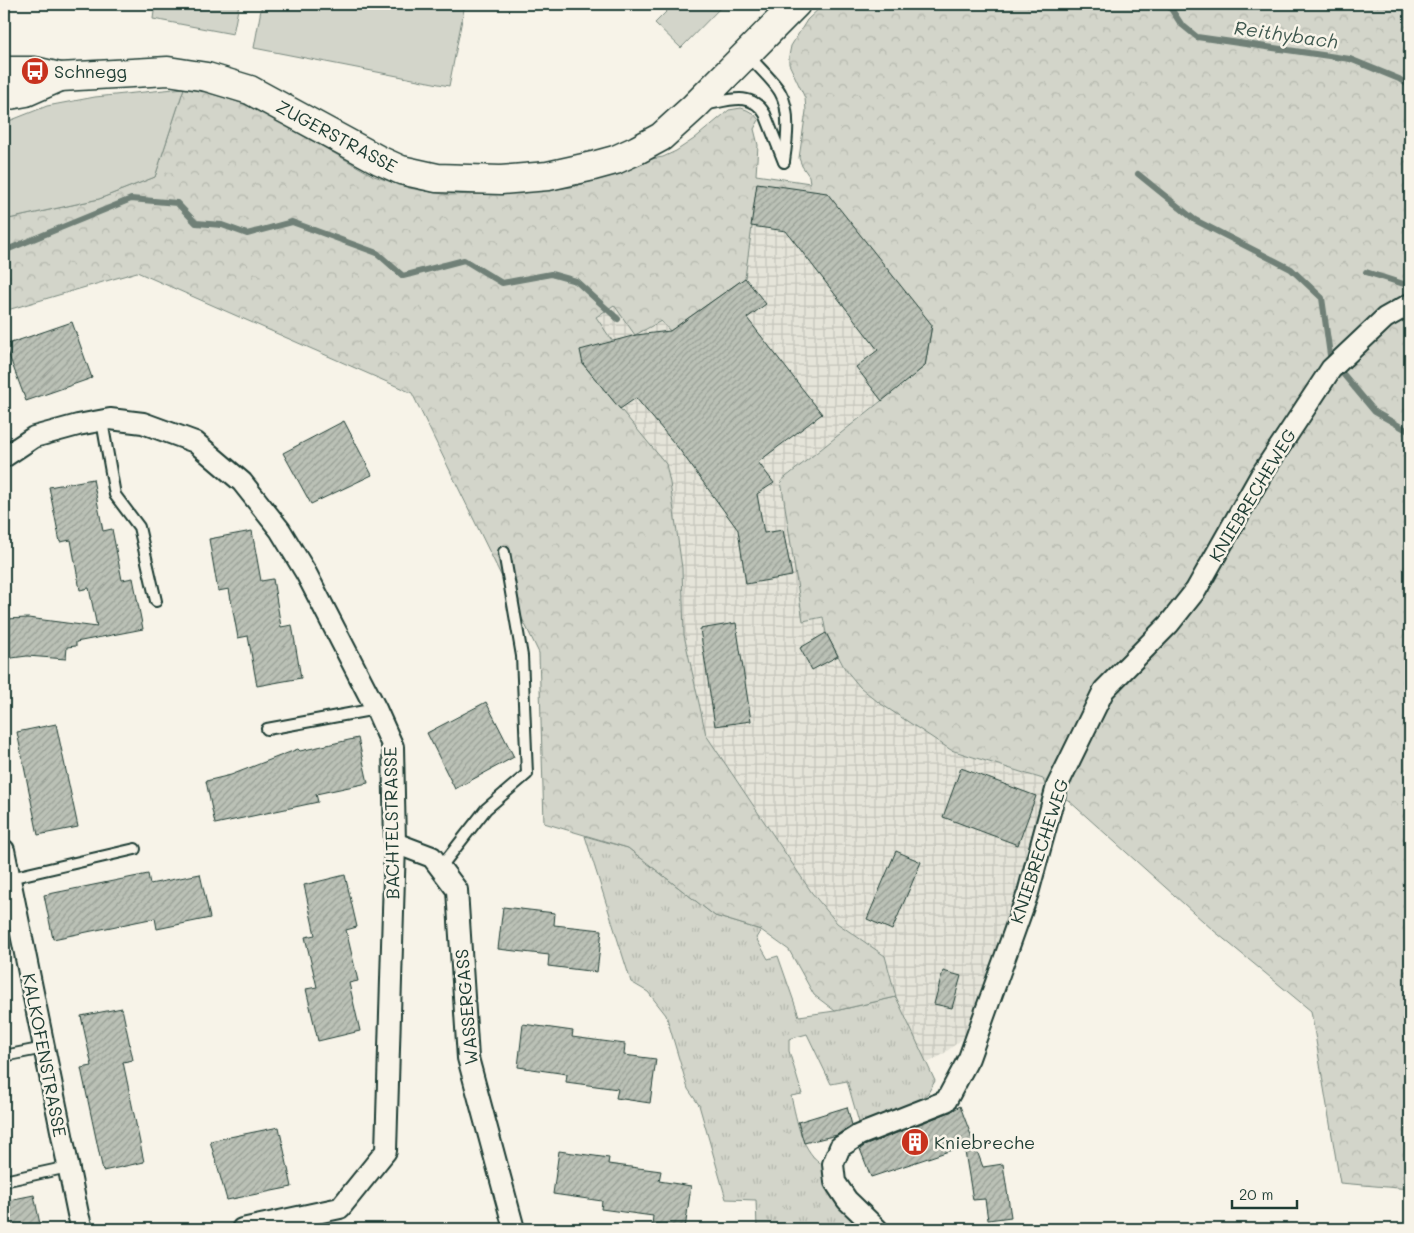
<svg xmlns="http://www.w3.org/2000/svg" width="1414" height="1233" viewBox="0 0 1414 1233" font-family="Mali,sans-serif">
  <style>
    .industrial { fill: url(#industrial-grid) }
    .grass { fill: url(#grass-tufts); stroke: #79897f }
    .forest { fill: url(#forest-crowns); stroke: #79897f }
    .garden { fill: #d3d5ca; stroke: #79897f }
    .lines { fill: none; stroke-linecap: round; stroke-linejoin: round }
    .stream { stroke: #6f8077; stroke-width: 6 }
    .building { fill: url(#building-hatch); stroke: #1f3d34 }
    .lane-casing { stroke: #1f3d34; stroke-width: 14 }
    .street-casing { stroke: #1f3d34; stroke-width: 24 }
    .secondary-casing { stroke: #1f3d34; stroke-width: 31 }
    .lane { stroke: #f7f3e8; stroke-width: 10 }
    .street { stroke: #f7f3e8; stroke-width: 20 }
    .secondary { stroke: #f7f3e8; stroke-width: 28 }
    .labels { text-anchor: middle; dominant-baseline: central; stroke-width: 5; stroke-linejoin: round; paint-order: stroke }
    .poi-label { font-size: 18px; fill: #1f3d34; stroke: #f7f3e8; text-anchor: start }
    .street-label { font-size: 18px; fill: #1f3d34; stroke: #f7f3e8 }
    .water-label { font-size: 19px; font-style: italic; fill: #405950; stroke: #f7f3e8 }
  </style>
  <defs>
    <pattern id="industrial-grid" width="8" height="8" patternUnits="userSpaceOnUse" patternTransform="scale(1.25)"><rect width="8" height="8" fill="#e5e4d9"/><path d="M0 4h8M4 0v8" fill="none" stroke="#c4c4bb"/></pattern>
    <pattern id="grass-tufts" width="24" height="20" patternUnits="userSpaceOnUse" patternTransform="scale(1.25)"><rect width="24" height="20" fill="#d3d5ca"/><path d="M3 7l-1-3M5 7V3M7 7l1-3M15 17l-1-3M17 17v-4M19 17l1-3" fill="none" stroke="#b5b8ae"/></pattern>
    <pattern id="forest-crowns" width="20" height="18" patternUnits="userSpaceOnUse" patternTransform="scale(1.25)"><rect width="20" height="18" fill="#d3d5ca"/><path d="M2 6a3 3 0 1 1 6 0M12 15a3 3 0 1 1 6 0" fill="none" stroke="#b5b8ae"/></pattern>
    <pattern id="building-hatch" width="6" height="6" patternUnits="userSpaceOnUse" patternTransform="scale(1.25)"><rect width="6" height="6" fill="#bbc1b6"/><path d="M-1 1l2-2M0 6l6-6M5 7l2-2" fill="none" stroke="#979e95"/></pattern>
  </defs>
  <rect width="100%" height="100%" fill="#f7f3e8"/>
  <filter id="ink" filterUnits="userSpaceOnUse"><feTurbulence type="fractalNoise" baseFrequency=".02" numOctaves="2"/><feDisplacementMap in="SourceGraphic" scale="10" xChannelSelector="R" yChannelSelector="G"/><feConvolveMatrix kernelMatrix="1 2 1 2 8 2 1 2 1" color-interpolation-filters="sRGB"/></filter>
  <g filter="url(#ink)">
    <path class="industrial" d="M757 183 827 193 932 325 925 366 781 481 804 621 823 617 826 633 845 669 951 750 1043 779 1047 790 987 986 966 1036 942 1055 926 1064 910 1030 896 997 885 956 837 923 812 893 706 735 684 635 682 568 670 483 665 467 583 364 580 350 596 317 615 304 661 321 745 278Z"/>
    <path class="grass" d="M585 836 628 848 715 916 761 930 756 938 768 959 778 956 799 1016 835 1011 896 997 935 1081 928 1093 916 1103 860 1126 847 1081 831 1084 807 1034 789 1039V1051L802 1094 791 1096C797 1120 801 1153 825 1166L877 1229H757L756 1200 726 1199 699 1105 688 1089 666 1015 648 992 631 982Z"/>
    <path class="forest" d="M824 4H1410V1189L1340 1183 1311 1011 1213 930 1068 800 1047 790 1043 779 951 750 878 702 860 687 845 669 826 633 823 617 803 621 781 481 925 366 932 325 758 183 745 278 670 331 661 321 635 335 614 305 596 317 613 342 581 351 583 364 666 464 670 483 682 568 684 635 706 735 812 893 837 923 885 956 896 997 835 1011 814 995 789 950 761 930 715 916 628 848 544 823 539 653 412 393 137 272 4 311V220L99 199 155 177 184 88C212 93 237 100 262 112L374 176 409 188 449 195 529 192 572 187 613 175 646 160 663 157 676 151 694 139 729 110 741 108 747 110 754 114 759 120 754 129 758 145 756 175 810 183 809 176 802 166 799 158 806 111 805 98 789 64V56L791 46 807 20Z"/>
    <g class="garden">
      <path d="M155 4H239L233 34 153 19Z"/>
      <path d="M262 4H465L449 86 254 48Z"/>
      <path d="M674 4H724L681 48 655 23Z"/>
      <path d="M184 88 155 177 99 199 4 220V123L47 106 95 97Z"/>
    </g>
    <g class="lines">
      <g class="stream">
        <path d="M1168 4 1181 24 1197 37 1350 59 1399 79 1410 86"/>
        <path d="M1138 174 1195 220 1291 269 1322 298 1330 355"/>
        <path d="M4 251 131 199 177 203 196 223 222 225 247 234 292 222 377 253 403 276 464 260 502 283 551 274 576 281 618 319"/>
        <path d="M1366 272 1410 286"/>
        <path d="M1344 375 1375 412 1410 432"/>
      </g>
    </g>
    <g class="building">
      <path d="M757 183 827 193 932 325 925 366 882 401 856 367 878 350 786 231 751 226Z"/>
      <path d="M745 278 766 304 747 318 822 414 758 462 774 483 757 494 764 533 783 530 792 576 746 584 738 530 679 449 636 398 620 409 583 364 580 350 636 335 670 331Z"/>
      <path d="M72 322 92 378 26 401 5 345Z"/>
      <path d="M344 421 372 475 311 504 283 453Z"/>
      <path d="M93 479 103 531 112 529 122 580 133 578 143 629 76 642V646L67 647 66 659 27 656 4 659V619L28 618 97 627 89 588 80 590 71 540 60 542 49 487Z"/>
      <path d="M252 531 261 581 273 579 281 627 292 625 301 678 257 686 248 636 238 638 229 589 218 591 209 539Z"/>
      <path d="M736 623 751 721 715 726 700 629Z"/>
      <path d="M826 633 838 656 812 670 800 648Z"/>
      <path d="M486 702 514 757 455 789 427 733Z"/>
      <path d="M56 724 78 827 38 835 17 732Z"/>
      <path d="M358 738 368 783 316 794 318 802 215 824 206 781 231 775 298 749 300 751Z"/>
      <path d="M961 768 1036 796 1018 845 943 817Z"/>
      <path d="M896 851 921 862 892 930 867 919Z"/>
      <path d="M148 874 150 884 200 874 210 918 157 929 155 918 53 939 44 895Z"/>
      <path d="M345 875 357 927 346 930 358 981 349 983 360 1031 318 1041 306 989 317 987 305 937 315 935 304 885Z"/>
      <path d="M503 907 555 913 554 925 602 930 597 972 548 966 549 955 498 949Z"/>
      <path d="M943 971 961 976 952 1008 934 1004Z"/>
      <path d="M122 1008 133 1060 123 1062 144 1162 103 1171 81 1068 92 1066 81 1016Z"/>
      <path d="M523 1024 573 1031 572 1037 625 1044 624 1055 656 1059 650 1103 616 1098 618 1089 566 1082 567 1074 518 1067Z"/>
      <path d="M960 1106 983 1167 1003 1164 1011 1217 988 1220 985 1199 973 1200 964 1146 871 1177 860 1149 864 1146 950 1112Z"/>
      <path d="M847 1107 852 1125 837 1135 804 1143 798 1122Z"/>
      <path d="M279 1127 292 1187 227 1200 210 1141Z"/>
      <path d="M559 1151 609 1158 608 1164 661 1171 659 1181 691 1186 685 1229 652 1225 653 1216 601 1209 602 1201 553 1194Z"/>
      <path d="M34 1195 41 1229H4V1201Z"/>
    </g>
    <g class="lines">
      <defs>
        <g id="lane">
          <path d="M747 54C756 65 773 80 780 92 791 110 787 141 784 161"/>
          <path d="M704 105C727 101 751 90 765 114L784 162"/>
          <path d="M102 421 115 495 139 527 156 601"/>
          <path d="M267 729 376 709"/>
          <path d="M440 868 486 809 527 774 522 656 504 552"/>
          <path d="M10 878 135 849"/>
          <path d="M4 1056 44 1048"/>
          <path d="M4 1181 68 1167"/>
        </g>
        <g id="street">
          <path d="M4 457 34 437 78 425 110 419 143 423 195 442 242 482 280 530 306 573 376 709 393 747 395 843 386 1151 340 1208 242 1229"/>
          <path d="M395 843 432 857 457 890 468 1058 514 1229"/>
          <path d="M4 850 78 1214 82 1229"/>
          <path d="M877 1229 847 1200 835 1182 833 1164 840 1147 859 1135 946 1101 969 1058 1028 893 1057 786 1104 690 1169 624 1196 590 1261 475 1331 369 1385 318 1410 304"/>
        </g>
        <g id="secondary">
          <path d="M4 71H35L60 77 168 71 207 77 250 90 379 160 401 170 437 178 501 180 548 176 593 166 615 160 637 150 661 137 694 107 796 4"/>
          <path d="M4 96 26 92 60 77"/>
        </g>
      </defs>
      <use href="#lane" class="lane-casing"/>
      <use href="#street" class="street-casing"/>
      <use href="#secondary" class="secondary-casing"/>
      <use href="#lane" class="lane"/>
      <use href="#street" class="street"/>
      <use href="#secondary" class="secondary"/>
    </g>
  </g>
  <defs>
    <symbol id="bus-disc" viewBox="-11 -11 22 22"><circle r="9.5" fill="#c8321e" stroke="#f7f3e8"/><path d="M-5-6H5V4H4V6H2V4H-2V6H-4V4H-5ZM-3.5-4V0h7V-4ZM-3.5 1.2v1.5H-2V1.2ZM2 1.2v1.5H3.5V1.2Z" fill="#fff"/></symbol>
    <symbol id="building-disc" viewBox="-11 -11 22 22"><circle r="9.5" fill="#c8321e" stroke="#f7f3e8"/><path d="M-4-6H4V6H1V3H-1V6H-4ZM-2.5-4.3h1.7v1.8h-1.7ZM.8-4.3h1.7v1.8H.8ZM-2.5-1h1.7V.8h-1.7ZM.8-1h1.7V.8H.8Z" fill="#fff"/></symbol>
  </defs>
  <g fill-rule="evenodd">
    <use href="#bus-disc" x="19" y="55" width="32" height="32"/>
    <use href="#building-disc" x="899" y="1126" width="32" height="32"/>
  </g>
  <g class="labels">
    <g class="poi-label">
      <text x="54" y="71">Schnegg</text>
      <text x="934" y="1142">Kniebreche</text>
    </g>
    <g class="street-label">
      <text transform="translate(337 136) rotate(28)">ZUGERSTRASSE</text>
      <text transform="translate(1252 495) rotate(-59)">KNIEBRECHEWEG</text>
      <text transform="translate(391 823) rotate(-91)">BACHTELSTRASSE</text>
      <text transform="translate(1039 851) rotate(-72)">KNIEBRECHEWEG</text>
      <text transform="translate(466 1007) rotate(-95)">WASSERGASS</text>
      <text transform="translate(45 1055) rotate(79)">KALKOFENSTRASSE</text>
    </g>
    <g class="water-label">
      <text transform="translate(1286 34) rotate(8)">Reithybach</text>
    </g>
  </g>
  <rect width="1414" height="1233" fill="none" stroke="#f7f3e8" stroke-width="20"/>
  <rect x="10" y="10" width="1394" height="1213" fill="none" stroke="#1f3d34" stroke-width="2" filter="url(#ink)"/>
  <path d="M1232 1200v8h65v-8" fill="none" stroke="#1f3d34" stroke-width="2.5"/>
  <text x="1239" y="1200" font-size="15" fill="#1f3d34" stroke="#f7f3e8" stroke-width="4" paint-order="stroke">20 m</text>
</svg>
